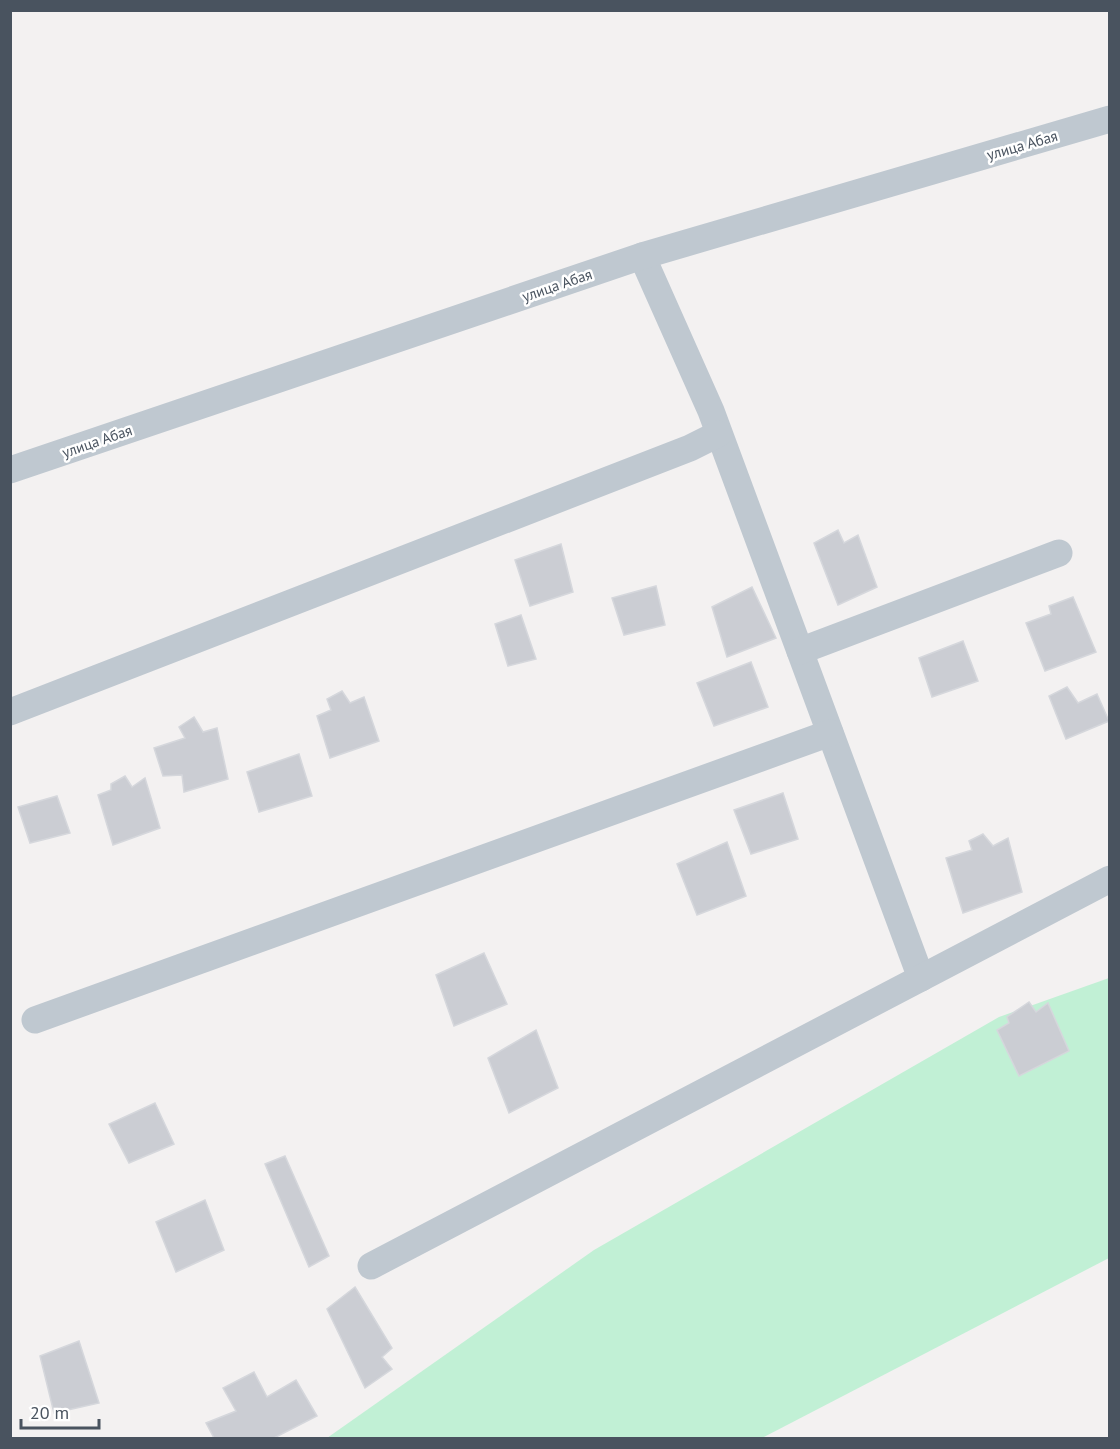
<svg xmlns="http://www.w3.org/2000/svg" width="1120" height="1449" viewBox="0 0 1120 1449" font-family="'PT Sans',sans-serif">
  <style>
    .green { fill: #c1f0d5 }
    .building { fill: #cbcdd3; stroke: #d5d7dc; stroke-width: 1.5 }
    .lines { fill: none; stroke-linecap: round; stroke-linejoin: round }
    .minor { stroke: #bfc8d0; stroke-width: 27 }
    .labels { text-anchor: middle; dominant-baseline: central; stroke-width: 5; stroke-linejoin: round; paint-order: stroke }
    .street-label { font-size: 15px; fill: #49535f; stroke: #fff }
  </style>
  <rect width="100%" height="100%" fill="#f3f1f1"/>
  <path class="green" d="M1109 978V1258L762 1438H327L594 1250 999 1017Z"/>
  <g class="building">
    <path d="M838 530 844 543 858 535 877 587 838 605 814 543Z"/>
    <path d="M561 544 573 592 530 606 515 560Z"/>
    <path d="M656 586 665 625 624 635 612 598Z"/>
    <path d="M752 587 776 638 727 657 712 607Z"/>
    <path d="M1073 597 1096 652 1045 671 1026 623 1051 614 1049 606Z"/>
    <path d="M521 615 536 659 508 666 495 624Z"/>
    <path d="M963 641 978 681 932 697 919 658Z"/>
    <path d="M751 662 768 707 714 726 697 683Z"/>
    <path d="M1067 687 1078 703 1097 694 1109 721 1066 739 1049 696Z"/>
    <path d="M342 691 350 703 364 697 379 741 330 758 317 716 331 710 327 699Z"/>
    <path d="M194 717 203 732 217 728 228 779 184 792 182 775 163 776 154 748 185 738 179 727Z"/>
    <path d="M299 754 312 796 259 812 247 772Z"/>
    <path d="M125 776 132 787 145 778 160 828 113 845 98 795 111 790V784Z"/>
    <path d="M783 793 798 839 751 854 734 810Z"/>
    <path d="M57 796 70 833 30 843 18 807Z"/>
    <path d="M983 834 993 846 1008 838 1022 892 963 913 946 858 972 850 969 841Z"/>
    <path d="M727 842 746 896 697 915 677 864Z"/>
    <path d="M484 953 507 1004 454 1026 436 975Z"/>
    <path d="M1029 1002 1036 1012 1048 1003 1069 1051 1019 1076 997 1030 1009 1023 1007 1017Z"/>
    <path d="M536 1030 558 1088 509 1113 488 1058Z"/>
    <path d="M155 1103 174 1144 129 1163 109 1124Z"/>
    <path d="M285 1156 329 1256 309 1267 265 1164Z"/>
    <path d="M205 1200 224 1250 176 1272 156 1222Z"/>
    <path d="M355 1287 392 1348 382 1357 392 1369 365 1388 327 1309Z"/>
    <path d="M79 1341 99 1403 54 1413 40 1356Z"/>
    <path d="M254 1372 267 1397 296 1380 317 1416 274 1438H214L206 1423 236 1411 223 1388Z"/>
  </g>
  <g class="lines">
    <g class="minor">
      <path d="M642 256 711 411 921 978"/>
      <path d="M10 470 642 256 1110 119"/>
      <path d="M800 651 1059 553"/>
      <path d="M10 712 690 448 718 434"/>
      <path d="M35 1020 830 733"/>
      <path d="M371 1266 1110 879"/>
    </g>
  </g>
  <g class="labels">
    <g class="street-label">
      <text transform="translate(1022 145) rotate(-16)">улица Абая</text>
      <text transform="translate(557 285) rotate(-19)">улица Абая</text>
      <text transform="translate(97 441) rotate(-19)">улица Абая</text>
    </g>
  </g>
  <rect width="1120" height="1449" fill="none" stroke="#49535f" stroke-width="24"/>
  <path d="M21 1419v9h78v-9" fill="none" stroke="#49535f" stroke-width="3"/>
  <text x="30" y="1419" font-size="18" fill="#49535f" stroke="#ffffff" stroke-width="4.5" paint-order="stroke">20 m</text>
</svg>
